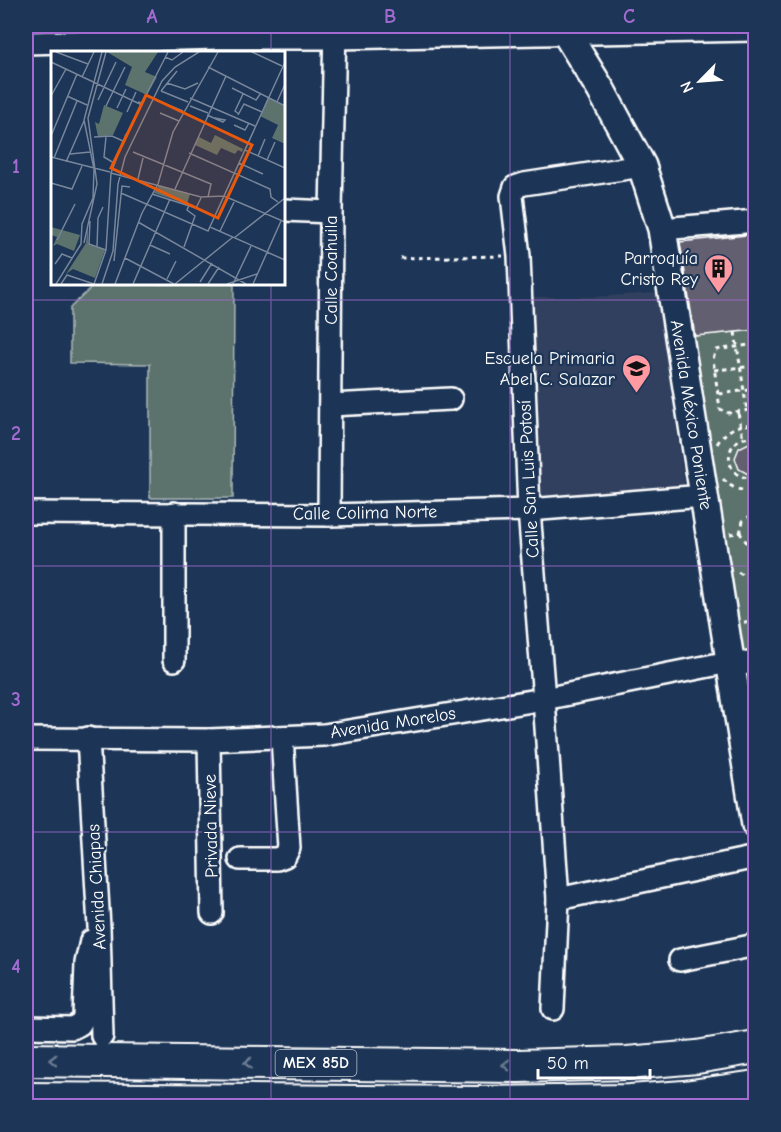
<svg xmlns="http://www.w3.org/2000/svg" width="781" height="1132" viewBox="0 0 781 1132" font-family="'Comic Neue',sans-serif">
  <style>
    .built { fill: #32415e }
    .green { fill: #5b726d; stroke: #adb8b6; stroke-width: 1.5 }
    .building { fill: #625e70; stroke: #fff; stroke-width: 1.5 }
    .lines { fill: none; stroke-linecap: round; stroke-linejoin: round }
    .minor-casing { stroke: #fff; stroke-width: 26 }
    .major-casing { stroke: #fff; stroke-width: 32 }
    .highway-casing { stroke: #fff; stroke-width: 36 }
    .path { stroke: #fff; stroke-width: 3; stroke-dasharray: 4.5 4.5; stroke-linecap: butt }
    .minor { stroke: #1d3557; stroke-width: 21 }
    .major { stroke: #1d3557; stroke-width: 27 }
    .highway { stroke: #1d3557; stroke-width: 32 }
    .oneway { stroke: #6c7c92 }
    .grid { fill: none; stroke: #a36bd2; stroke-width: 1.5; stroke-opacity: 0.55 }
    .labels { text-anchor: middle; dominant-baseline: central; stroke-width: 4.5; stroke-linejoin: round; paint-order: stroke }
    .shield { fill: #1d3557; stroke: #bbc2cd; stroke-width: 1.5 }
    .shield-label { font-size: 16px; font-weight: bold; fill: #fff }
    .poi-label { font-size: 18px; fill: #fff; stroke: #1d3557; text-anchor: end }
    .street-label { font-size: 18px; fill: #fff; stroke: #1d3557 }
    .inset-road { fill: none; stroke: #77869a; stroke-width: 1.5 }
    .view { fill: #e8590c; fill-opacity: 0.15; stroke: #e8590c; stroke-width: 3 }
    .inset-edge { fill: none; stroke: #fff; stroke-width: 3 }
    .neatline { fill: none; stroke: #a36bd2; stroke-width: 2 }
    .grid-label { font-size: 20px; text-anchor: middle; font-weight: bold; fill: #a36bd2 }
  </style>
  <rect width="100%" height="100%" fill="#1d3557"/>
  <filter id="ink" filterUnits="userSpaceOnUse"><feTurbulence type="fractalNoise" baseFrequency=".0167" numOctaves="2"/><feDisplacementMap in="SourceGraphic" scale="12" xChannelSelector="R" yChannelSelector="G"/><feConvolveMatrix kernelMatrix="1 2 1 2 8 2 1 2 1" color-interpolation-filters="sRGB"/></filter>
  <g filter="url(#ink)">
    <path class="built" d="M657 293 685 489 541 496 529 297H593Z"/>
    <g class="green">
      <path d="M91 284H234L233 498H150V364L70 363V308L91 288Z"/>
      <path d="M755 330V653L734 652 685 337Z"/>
    </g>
    <g class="building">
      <path d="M756 234V330L695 336 680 242Z"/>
      <path d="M749 443 756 444V473L748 474 739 469 735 458 739 448Z"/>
    </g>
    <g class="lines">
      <defs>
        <g id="minor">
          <path d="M26 43 218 38H335L756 30"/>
          <path d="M284 210 331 212"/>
          <path d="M662 229 756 221"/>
          <path d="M330 405 451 399"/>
          <path d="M26 513 329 515 529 510 704 496"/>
          <path d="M329 515 331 212 335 26"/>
          <path d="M174 660V513"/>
          <path d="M88 738 99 927 102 1036"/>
          <path d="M26 739 209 740 324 735 544 699 729 662 756 664"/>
          <path d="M209 740 212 913"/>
          <path d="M240 859H277L285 856 289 848 282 737"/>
          <path d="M558 899 756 857"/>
          <path d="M680 960 756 945"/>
          <path d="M553 1009 558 899 544 699 529 510 519 256 512 196 515 187 524 184 642 166"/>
          <path d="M26 1027 72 1028 80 1024 84 1017 86 963 91 941"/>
        </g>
        <path id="major" d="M565 26 566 33 601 90 642 166 662 229 756 825"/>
        <g id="highway">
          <path d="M26 1060 518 1066 627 1063 697 1057 756 1047"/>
          <path d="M26 1099 476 1103 630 1101 684 1097 756 1087"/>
        </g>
      </defs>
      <use href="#minor" class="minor-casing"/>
      <use href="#major" class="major-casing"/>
      <use href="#highway" class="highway-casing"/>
      <g class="path">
        <path d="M400 258 503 256"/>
        <path d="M735 332 747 411"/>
        <path d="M756 344 716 350 713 359 720 409 728 413 756 409"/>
        <path d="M714 370 756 366"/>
        <path d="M719 394 756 389"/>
        <path d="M738 413 743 438"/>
        <path d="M756 439C721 429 720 485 756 477"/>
        <path d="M717 444C726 430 738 423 756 425"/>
        <path d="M723 479C733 489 742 493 756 488"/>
        <path d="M740 533 743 521 756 512"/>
        <path d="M730 534 740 533 747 543 756 550"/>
        <path d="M738 572 756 585"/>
        <path d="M753 619 756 631"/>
        <path d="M744 622H749L756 618"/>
      </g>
      <use href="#minor" class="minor"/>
      <use href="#major" class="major"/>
      <use href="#highway" class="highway"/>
    </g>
    <defs><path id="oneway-chevron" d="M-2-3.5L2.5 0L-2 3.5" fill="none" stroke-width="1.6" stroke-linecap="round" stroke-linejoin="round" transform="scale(1.5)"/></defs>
    <g class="oneway">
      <use href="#oneway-chevron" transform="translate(53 1060) rotate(-179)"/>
      <use href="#oneway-chevron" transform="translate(248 1063) rotate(-180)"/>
      <use href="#oneway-chevron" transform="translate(506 1065) rotate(-179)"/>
    </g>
  </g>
  <path class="grid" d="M271 26V52M510 26V1106M271 284V1106M26 300H756M26 566H756M26 832H756"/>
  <defs>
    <symbol id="building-pin" viewBox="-11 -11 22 30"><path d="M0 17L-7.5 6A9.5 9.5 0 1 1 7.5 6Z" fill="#ff9aa2" stroke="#1d3557"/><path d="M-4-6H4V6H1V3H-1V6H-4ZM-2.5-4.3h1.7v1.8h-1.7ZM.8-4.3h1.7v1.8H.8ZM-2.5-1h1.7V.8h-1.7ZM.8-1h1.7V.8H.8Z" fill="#111"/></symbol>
    <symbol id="school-pin" viewBox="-11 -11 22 30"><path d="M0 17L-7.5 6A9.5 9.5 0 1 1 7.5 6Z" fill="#ff9aa2" stroke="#1d3557"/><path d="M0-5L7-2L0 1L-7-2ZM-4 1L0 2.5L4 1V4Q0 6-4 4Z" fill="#111"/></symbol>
  </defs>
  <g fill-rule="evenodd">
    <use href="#building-pin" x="702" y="252" width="33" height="45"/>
    <use href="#school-pin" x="620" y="352" width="33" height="45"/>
  </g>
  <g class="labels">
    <rect class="shield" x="275.5" y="1050" width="81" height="26" rx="4.5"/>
    <g class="shield-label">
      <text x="316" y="1063">MEX 85D</text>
    </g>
    <g class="poi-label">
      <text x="698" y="258">Parroquía<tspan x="698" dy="21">Cristo Rey</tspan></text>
      <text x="615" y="358">Escuela Primaria<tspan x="615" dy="21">Abel C. Salazar</tspan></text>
    </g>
    <g class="street-label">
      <text transform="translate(331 270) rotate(-90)">Calle Coahuila</text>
      <text transform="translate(691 415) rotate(81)">Avenida México Poniente</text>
      <text transform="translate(529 479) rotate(-93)">Calle San Luis Potosí</text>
      <text transform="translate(365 513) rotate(-1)">Calle Colima Norte</text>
      <text transform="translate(393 723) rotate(-9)">Avenida Morelos</text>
      <text transform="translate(211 826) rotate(-91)">Privada Nieve</text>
      <text transform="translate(97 887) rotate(-93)">Avenida Chiapas</text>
    </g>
  </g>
  <g transform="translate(51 51)">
    <rect width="234" height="234" fill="#1d3557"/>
    <path d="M56 1H107L94 21 106 26 96 44 74 34 81 16ZM217 46 234 54V93L221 87 227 74 209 65ZM53 54 72 62 62 84 47 86 44 71 48 73ZM164 84 192 98 191 101 187 99 184 103 170 97 166 104 144 94 148 86 160 92ZM108 134 139 143 136 153 103 142ZM37 171V192L54 199 44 227 22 218 15 223 35 192ZM0 176 29 184 23 200 6 193 2 195 6 186 0 184Z" fill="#5b726d"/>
    <path class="inset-road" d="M5 1 37 13M201 1 231 15M114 6 121 9 132 1M0 11 91 54M157 16 234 55M31 26 43 1M116 32 134 38 147 32M181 37 205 49 210 42M110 40 126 20M110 40 137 51M0 45 15 18M16 45 36 54M139 47 204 75M47 49 65 11M105 49 132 60M87 51 91 52 117 1M226 51 234 33M55 55 74 16M139 55 157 62M66 57 75 38M76 61 85 41M109 62 128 70M188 63 184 60 192 43M156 64 172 71 174 69 164 67M187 64 193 53 211 61M183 74 194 79 198 72M0 85 26 23M43 86 61 85 72 90M55 86 53 106 63 112M194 99 234 117M82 101 160 133 157 146M138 102 219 138 220 146 227 151M19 103 39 101M207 105 214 88M0 106 59 121M3 107 26 50M216 109 224 91M15 111 33 70M188 112 212 123M60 122 150 146 173 145 234 171M87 128 92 107M0 132 21 138 31 115M124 138 175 25M70 142 157 180 234 11M101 143 145 157 150 147M39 170 38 193 55 199M87 171 195 233M159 176 234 209M169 180 184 149M183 187 234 147M6 189 24 153M33 192 46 133 37 67 55 1M99 194 119 203M46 196 47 167 52 156M133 196 144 165 136 159 138 154M74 207 123 233M63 210 71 135 79 136M4 213 11 203 21 207M116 228 125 210M149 231 161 212M5 233 30 193 31 173 42 147 43 118 33 69 51 1M10 233 16 224 43 233M43 233 55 199 60 122 75 83M51 233 62 200 67 133 74 106 111 30 124 16 148 1M64 233 91 162 107 133 122 81 167 1M82 233 119 148M124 233 182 186M157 233 168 216M176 233 206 223M182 233 200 195M202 233 230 170"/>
    <path class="view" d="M95 44 201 94 167 167 60 117Z"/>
    <rect width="234" height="234" class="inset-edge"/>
  </g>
  <rect width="781" height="1132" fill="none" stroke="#1d3557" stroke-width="66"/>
  <g transform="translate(700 81) rotate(245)" stroke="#1d3557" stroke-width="4.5" paint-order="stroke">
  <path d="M0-4.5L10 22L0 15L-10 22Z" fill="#ffffff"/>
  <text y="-9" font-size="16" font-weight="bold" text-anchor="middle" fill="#ffffff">N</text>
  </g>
  <path d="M538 1069v9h112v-9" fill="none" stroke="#ffffff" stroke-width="3"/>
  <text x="547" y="1069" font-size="18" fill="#ffffff" stroke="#1d3557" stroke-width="4.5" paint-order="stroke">50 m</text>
  <rect x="33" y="33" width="715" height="1066" class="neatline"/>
  <g class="grid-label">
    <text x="152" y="23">A</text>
    <text x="390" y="23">B</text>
    <text x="629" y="23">C</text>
    <text x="16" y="173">1</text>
    <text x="16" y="440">2</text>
    <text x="16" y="706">3</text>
    <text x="16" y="973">4</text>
  </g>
</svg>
